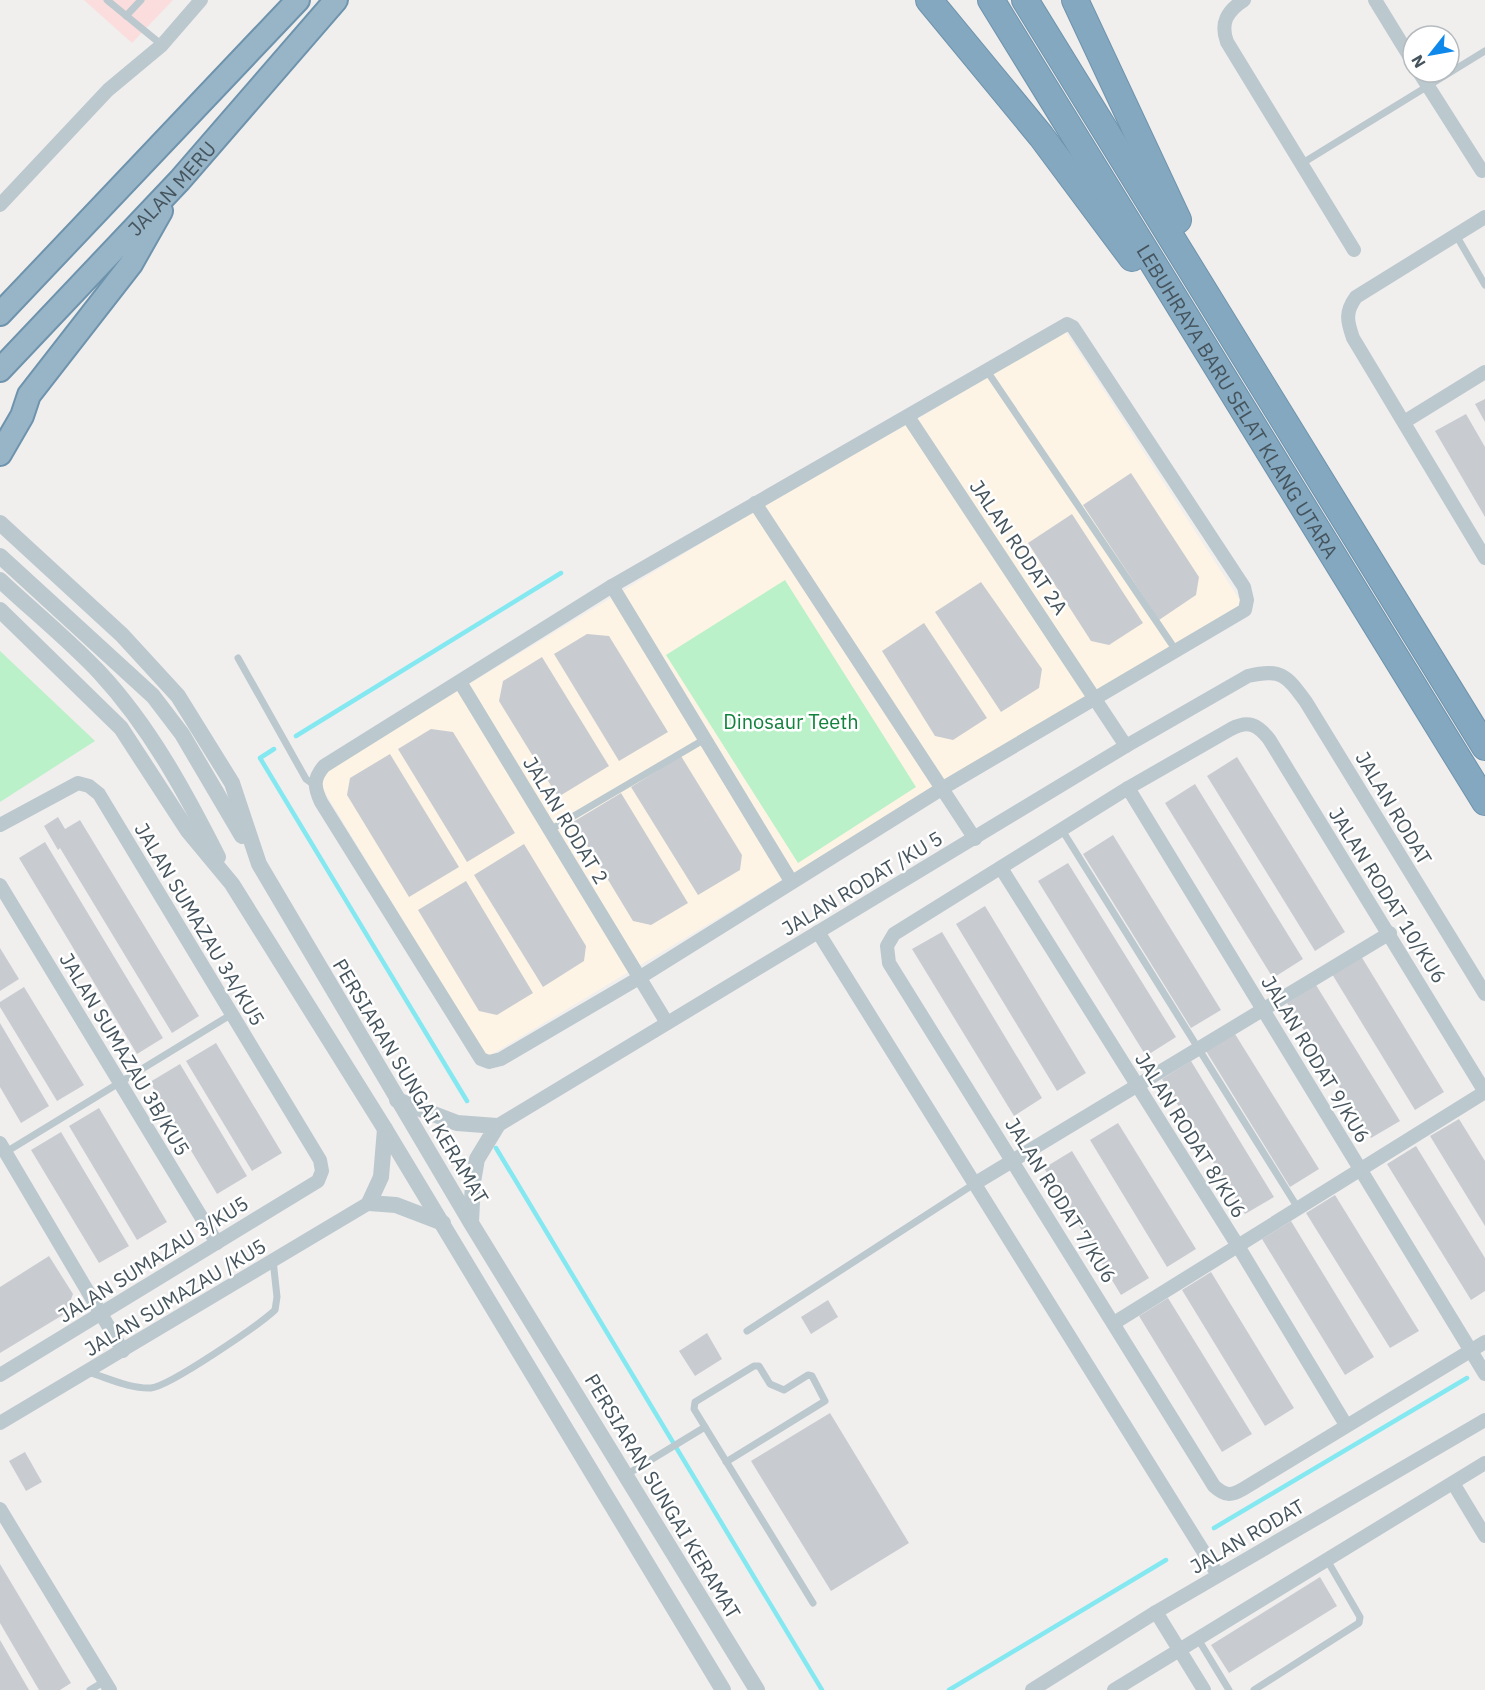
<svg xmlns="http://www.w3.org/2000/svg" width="1485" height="1690" viewBox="0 0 1485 1690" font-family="'IBM Plex Sans',sans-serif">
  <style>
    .commercial { fill: #fdf4e6 }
    .medical { fill: #fcddde }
    .green { fill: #baf1c8 }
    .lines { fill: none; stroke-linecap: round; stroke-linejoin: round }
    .stream { stroke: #84e8f1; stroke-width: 4.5 }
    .building { fill: #c8ccd1 }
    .trunk-casing { stroke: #6e93ac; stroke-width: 26 }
    .motorway-casing { stroke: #6e93ac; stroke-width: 28 }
    .service { stroke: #bbc8ce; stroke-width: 7 }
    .minor { stroke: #bbc8ce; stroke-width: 14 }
    .tertiary { stroke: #bbc8ce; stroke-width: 16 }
    .trunk { stroke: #98b5c8; stroke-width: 22 }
    .motorway { stroke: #83a8c0; stroke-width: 26 }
    .labels { text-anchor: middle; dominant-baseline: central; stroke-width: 5; stroke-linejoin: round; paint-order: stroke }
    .street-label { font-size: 20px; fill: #45545d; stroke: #fff }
    .park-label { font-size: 20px; fill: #11833c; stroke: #fff }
  </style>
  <rect width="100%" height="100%" fill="#f1eeee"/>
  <path class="commercial" d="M1065 331 1241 602 1238 608 1167 648 489 1056 483 1052 321 786 322 777 329 769 771 501 926 414Z"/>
  <path class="medical" d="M84 0H173L132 43Z"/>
  <g class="green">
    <path d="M785 580 916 787 798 863 666 655Z"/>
    <path d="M0 651 95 741 0 802Z"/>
  </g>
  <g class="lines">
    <g class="stream">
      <path d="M296 736 561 573"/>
      <path d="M274 749 260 758 467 1101"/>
      <path d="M496 1148 822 1690"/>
      <path d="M1214 1528 1467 1378"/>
      <path d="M949 1690 1166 1560"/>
    </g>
  </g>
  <g class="building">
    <path d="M1485 399V422L1475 404Z"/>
    <path d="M1466 414 1485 447V517L1435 431Z"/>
    <path d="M1131 473 1199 577 1196 595 1159 620 1083 505Z"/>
    <path d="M1072 514 1143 623 1109 645 1091 641 1028 543Z"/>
    <path d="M981 582 1042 669 1039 688 1001 712 935 612Z"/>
    <path d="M924 623 987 718 953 740 935 736 882 651Z"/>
    <path d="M587 634 609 636 668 732 619 761 554 654Z"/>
    <path d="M542 657 609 766 558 797 499 701 503 681Z"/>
    <path d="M431 729 453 732 515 833 467 862 398 749Z"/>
    <path d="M390 754 459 867 409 897 347 795 350 778Z"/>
    <path d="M681 756 742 855 740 870 698 895 631 787Z"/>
    <path d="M1237 757 1345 932 1315 951 1207 776Z"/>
    <path d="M1195 784 1303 959 1273 978 1165 803Z"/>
    <path d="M621 793 688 903 651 925 633 921 573 822Z"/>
    <path d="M58 817 65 829 80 820 199 1016 172 1033 60 848 58 850 44 826Z"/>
    <path d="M1113 835 1221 1010 1191 1028 1083 854Z"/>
    <path d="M45 842 163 1038 137 1054 19 858Z"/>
    <path d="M524 844 586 946 584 961 543 987 474 875Z"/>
    <path d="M1068 863 1176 1037 1146 1056 1038 881Z"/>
    <path d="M466 881 533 993 497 1015 479 1011 418 910Z"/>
    <path d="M985 906 1086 1073 1057 1091 956 924Z"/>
    <path d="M942 932 1042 1098 1014 1116 912 949Z"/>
    <path d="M0 948 19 979 0 991Z"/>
    <path d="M1361 956 1444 1092 1415 1110 1332 974Z"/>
    <path d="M1316 985 1400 1121 1371 1138 1287 1003Z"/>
    <path d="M24 987 84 1085 57 1101 0 1007V1002Z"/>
    <path d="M0 1023 49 1106 21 1123 0 1087Z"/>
    <path d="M1235 1034 1319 1169 1290 1187 1206 1051Z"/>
    <path d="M216 1043 282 1153 252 1171 186 1061Z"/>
    <path d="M1191 1061 1274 1197 1245 1214 1162 1079Z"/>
    <path d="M180 1064 247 1176 217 1194 150 1082Z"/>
    <path d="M99 1108 167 1222 137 1240 69 1126Z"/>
    <path d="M1459 1119 1485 1161V1226L1430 1136Z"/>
    <path d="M1118 1123 1196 1249 1167 1267 1090 1140Z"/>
    <path d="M61 1132 129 1246 99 1263 31 1150Z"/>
    <path d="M1416 1146 1485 1258V1291L1471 1300 1387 1164Z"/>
    <path d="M1072 1151 1149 1278 1121 1295 1044 1168Z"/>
    <path d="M1335 1195 1419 1331 1390 1348 1306 1213Z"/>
    <path d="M1291 1221 1374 1357 1345 1375 1262 1239Z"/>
    <path d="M49 1256 73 1294 66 1313 0 1353V1287Z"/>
    <path d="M1211 1272 1294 1408 1265 1426 1182 1290Z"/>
    <path d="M1168 1298 1252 1434 1222 1452 1139 1316Z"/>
    <path d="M828 1300 838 1317 811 1334 801 1317Z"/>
    <path d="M707 1333 722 1359 695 1376 679 1351Z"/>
    <path d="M830 1413 909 1543 831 1591 751 1461Z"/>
    <path d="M25 1452 42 1482 26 1491 9 1461Z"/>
    <path d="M0 1564 71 1683 60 1690H39L0 1623Z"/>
    <path d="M1320 1577 1337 1606 1229 1673 1211 1645Z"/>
    <path d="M0 1640 29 1690H0Z"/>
  </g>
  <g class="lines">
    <defs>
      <g id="trunk">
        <path d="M0 314 298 0"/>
        <path id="s1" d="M0 370 180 180 336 0"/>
        <path d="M0 454 22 416 29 395 131 264 161 211"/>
      </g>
      <g id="motorway">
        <path d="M929 0 1041 136 1132 258"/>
        <path id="s2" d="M991 0 1485 802"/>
        <path d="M1025 0 1485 747"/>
        <path d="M1075 0 1178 220"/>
      </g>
    </defs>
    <use href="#trunk" class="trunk-casing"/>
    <use href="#motorway" class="motorway-casing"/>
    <g class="service">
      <path d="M107 0 162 45"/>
      <path d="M126 16 141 0"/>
      <path d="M1301 164 1485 51"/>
      <path d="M1456 235 1485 285"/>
      <path d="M987 371 1175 649"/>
      <path d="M238 658 306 779 314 785"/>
      <path d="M550 830 705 739"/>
      <path d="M1062 830 1298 1208"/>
      <path d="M6 1152 232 1014"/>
      <path d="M747 1331 974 1184"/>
      <path d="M88 1372C108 1378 130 1389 151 1388 170 1386 259 1325 275 1310L277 1297 273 1260"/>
      <path d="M726 1462 825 1401 812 1376 808 1375 784 1390 770 1384 759 1366H754L695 1402 694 1409 813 1603"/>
      <path d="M626 1475 705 1427"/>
      <path d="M1198 1639 1229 1690"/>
      <path d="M90 1690 105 1681"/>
      <path d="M1254 1690 1359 1623 1360 1617 1327 1560"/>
    </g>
    <g class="minor">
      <path d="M1244 0C1227 11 1220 23 1227 42L1354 250"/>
      <path d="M1375 0 1413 62"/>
      <path d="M1419 72 1482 171"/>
      <path d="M0 205 108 90 162 45 201 0"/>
      <path d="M1485 217 1356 297C1345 312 1347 321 1353 338L1485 558"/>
      <path d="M1067 324 1073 327 1244 587 1247 600 1245 610 943 788 639 978 501 1059 489 1062 481 1059 321 802C314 787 313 779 324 766L612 586Z"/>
      <path d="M909 418 1126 746"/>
      <path d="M1404 422 1485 372"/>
      <path d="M755 503 975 839"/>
      <path d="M612 586 791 881"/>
      <path d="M460 682 667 1023"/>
      <path d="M1128 788 1485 1374"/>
      <path d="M0 825 78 783 89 786 99 794 320 1160 322 1171 318 1181 0 1375"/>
      <path d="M1001 868 1238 1246 1346 1425"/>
      <path d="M0 885 217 1243"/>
      <path d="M818 932 1218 1575"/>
      <path d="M1485 1092 1269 739C1257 724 1248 720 1231 729L1128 788 894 934 887 946 889 963 1214 1486C1225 1496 1231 1496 1243 1489L1485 1342"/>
      <path d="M497 1126 1126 746 1248 676C1282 668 1287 676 1306 702L1485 994"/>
      <path d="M0 1143 123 1351"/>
      <path d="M974 1184 1390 933"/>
      <path d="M1114 1323 1485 1092"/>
      <path d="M0 1423 369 1203"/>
      <path d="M1453 1483 1485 1536"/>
      <path d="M0 1509 110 1690"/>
      <path d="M1156 1612 1204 1690"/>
      <path d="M1032 1690 1156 1612 1485 1420"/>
      <path d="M1114 1690 1485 1463"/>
    </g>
    <g class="tertiary">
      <path d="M0 523 122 635 178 696 232 783 259 864 471 1223 757 1690"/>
      <path d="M0 556 153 696 182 734 242 836"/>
      <path d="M0 580C33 611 69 640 100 673 150 727 185 792 218 857"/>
      <path d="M0 610 121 728 188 831 232 884 385 1129 723 1690"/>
      <path d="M397 1100 457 1123 497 1126 477 1159 473 1182 471 1222"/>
      <path d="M385 1129 381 1177 369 1203 396 1205 443 1223"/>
    </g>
    <use href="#trunk" class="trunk"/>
    <use href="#motorway" class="motorway"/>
  </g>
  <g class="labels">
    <g class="street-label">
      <text stroke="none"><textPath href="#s1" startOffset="250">JALAN MERU</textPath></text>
      <text stroke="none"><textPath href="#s2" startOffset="471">LEBUHRAYA BARU SELAT KLANG UTARA</textPath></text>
      <text transform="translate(1019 547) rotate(56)">JALAN RODAT 2A</text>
      <text transform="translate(1394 808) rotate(59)">JALAN RODAT</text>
      <text transform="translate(566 820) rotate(59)">JALAN RODAT 2</text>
      <text transform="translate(862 883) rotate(-31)">JALAN RODAT /KU 5</text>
      <text transform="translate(1388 895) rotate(58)">JALAN RODAT 10/KU6</text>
      <text transform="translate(200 924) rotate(59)">JALAN SUMAZAU 3A/KU5</text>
      <text transform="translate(125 1054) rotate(59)">JALAN SUMAZAU 3B/KU5</text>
      <text transform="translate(1316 1059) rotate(59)">JALAN RODAT 9/KU6</text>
      <text transform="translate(411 1081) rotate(59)">PERSIARAN SUNGAI KERAMAT</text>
      <text transform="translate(1191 1135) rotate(58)">JALAN RODAT 8/KU6</text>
      <text transform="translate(1061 1200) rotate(58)">JALAN RODAT 7/KU6</text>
      <text transform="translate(153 1259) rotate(-32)">JALAN SUMAZAU 3/KU5</text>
      <text transform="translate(175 1297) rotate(-31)">JALAN SUMAZAU /KU5</text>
      <text transform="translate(663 1496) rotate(59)">PERSIARAN SUNGAI KERAMAT</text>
      <text transform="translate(1247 1536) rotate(-30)">JALAN RODAT</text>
    </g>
    <g class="park-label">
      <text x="791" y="721">Dinosaur Teeth</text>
    </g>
  </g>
  <g transform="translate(1431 54) rotate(239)"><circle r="28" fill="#ffffff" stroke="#b5bbbe" stroke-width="1.5"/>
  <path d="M0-4.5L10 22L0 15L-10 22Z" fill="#0e89eb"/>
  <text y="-9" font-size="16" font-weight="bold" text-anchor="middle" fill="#45545d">N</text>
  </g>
</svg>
